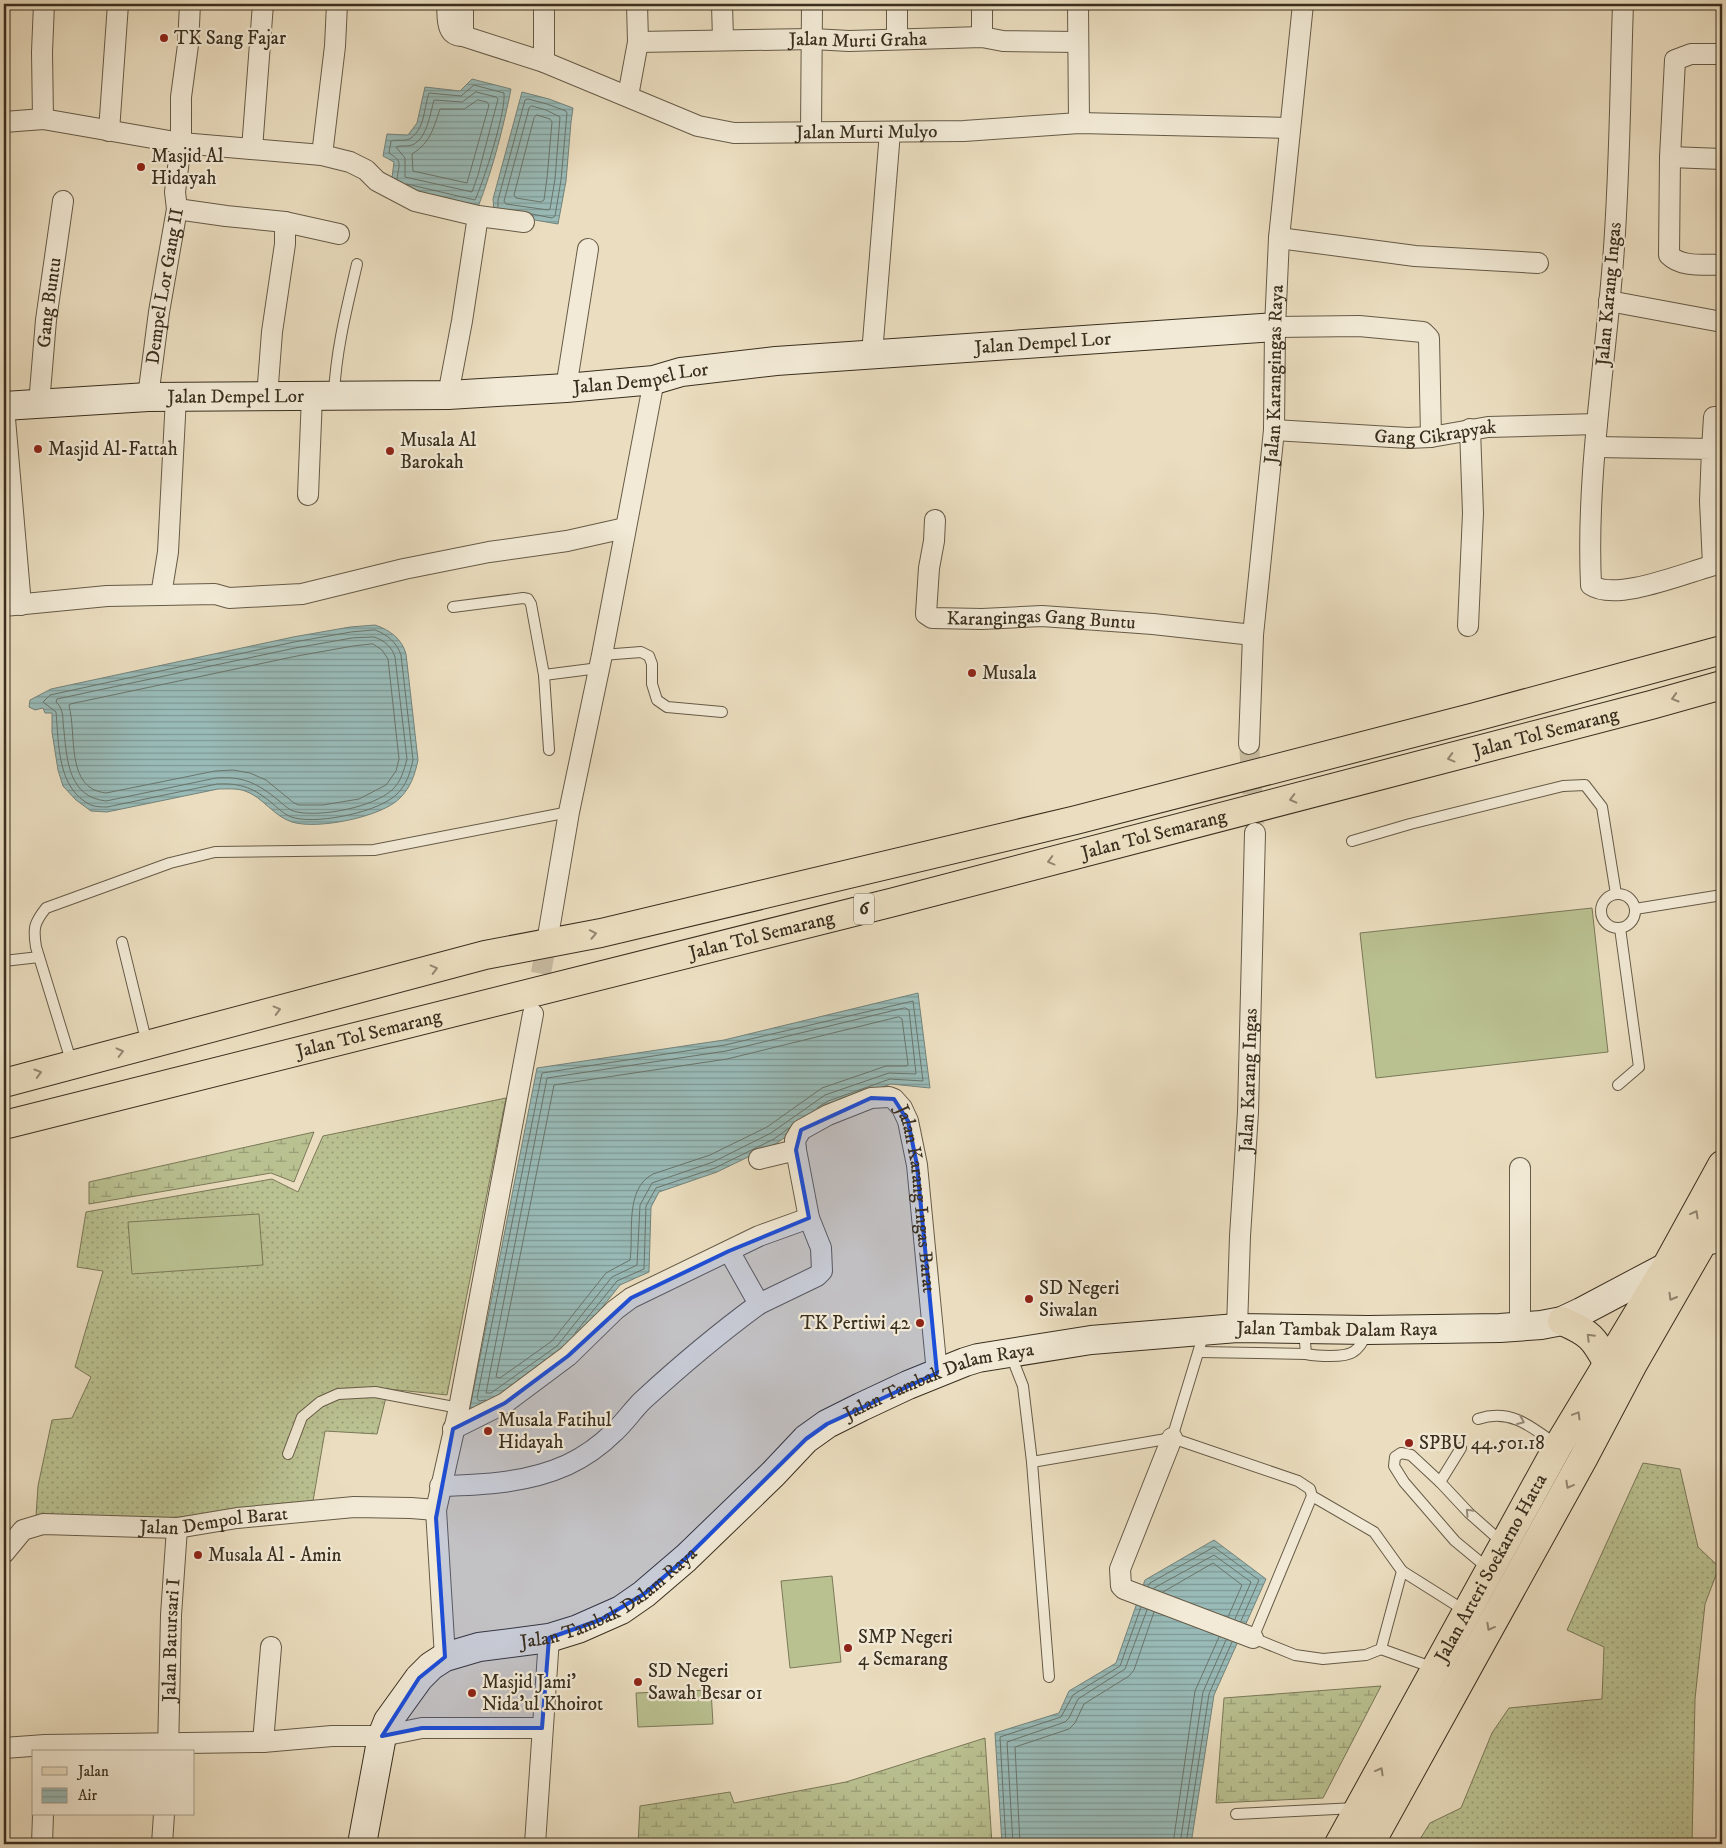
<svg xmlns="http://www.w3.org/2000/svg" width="1726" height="1848" viewBox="0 0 1726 1848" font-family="'IM FELL DW Pica',serif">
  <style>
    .grass { fill: url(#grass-dots); stroke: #7a7858 }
    .wetland { fill: url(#wetland-marsh); stroke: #7a7858 }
    .garden { fill: #bac191; stroke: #7a7858 }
    .water { fill: url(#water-rules); stroke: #73837b }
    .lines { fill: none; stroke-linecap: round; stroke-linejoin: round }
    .shore { stroke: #6a756c; stroke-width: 1 }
    .street-tunnel { stroke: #c8bba0; stroke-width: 20; stroke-dasharray: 20 10; stroke-linecap: butt }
    .lane-casing { stroke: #665b47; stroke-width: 12 }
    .street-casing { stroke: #665b47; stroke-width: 22 }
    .secondary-casing { stroke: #3a2f1f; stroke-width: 30 }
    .primary-casing { stroke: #3a2f1f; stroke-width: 30 }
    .highway-casing { stroke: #3a2f1f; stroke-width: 30 }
    .lane { stroke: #f2ead6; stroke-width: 10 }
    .street { stroke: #f2ead6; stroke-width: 20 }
    .secondary { stroke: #f2ead6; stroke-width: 28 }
    .primary { stroke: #ebdec0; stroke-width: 28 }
    .highway { stroke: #ebdec0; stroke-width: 28 }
    .oneway { stroke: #928670 }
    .oneway2 { stroke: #968c7a }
    .marked { fill: #1d4ed8; fill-opacity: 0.2; stroke: #1d4ed8; stroke-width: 4; stroke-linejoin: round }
    .poi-dot { fill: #8f2418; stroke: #f2ead6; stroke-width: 2 }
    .labels { text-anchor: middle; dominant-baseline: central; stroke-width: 4.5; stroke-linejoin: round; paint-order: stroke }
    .shield { fill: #f2ead6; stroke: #716756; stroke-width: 1 }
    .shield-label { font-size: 18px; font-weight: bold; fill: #3a2f1f }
    .poi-label { font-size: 19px; fill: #3a2f1f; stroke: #f2ead6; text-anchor: start }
    .street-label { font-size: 19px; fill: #3a2f1f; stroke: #f2ead6 }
  </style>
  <defs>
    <pattern id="grass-dots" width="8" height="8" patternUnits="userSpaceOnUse" patternTransform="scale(1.25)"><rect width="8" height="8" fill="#bac191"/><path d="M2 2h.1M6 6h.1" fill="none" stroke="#989d76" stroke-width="1.8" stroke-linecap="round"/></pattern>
    <pattern id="wetland-marsh" width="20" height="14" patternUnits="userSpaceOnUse" patternTransform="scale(1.25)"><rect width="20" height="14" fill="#bac191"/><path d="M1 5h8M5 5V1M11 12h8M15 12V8" fill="none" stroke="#989d76"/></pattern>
    <pattern id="water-rules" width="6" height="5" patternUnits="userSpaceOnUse" patternTransform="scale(1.25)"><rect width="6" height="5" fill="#99bbb8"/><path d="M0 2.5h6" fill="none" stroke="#7e9895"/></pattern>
  </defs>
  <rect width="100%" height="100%" fill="#ebdec0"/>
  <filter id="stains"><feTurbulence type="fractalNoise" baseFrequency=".004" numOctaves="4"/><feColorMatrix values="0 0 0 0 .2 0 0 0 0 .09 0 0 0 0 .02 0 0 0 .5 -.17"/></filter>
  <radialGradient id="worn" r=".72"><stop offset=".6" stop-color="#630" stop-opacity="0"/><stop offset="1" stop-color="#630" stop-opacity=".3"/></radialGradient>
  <g class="grass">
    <path d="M506 1098 447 1395 388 1389 377 1434 325 1431 312 1507 235 1515 130 1519 36 1516 38 1486 52 1420 72 1418 91 1377 75 1367 103 1271 77 1267 86 1212 272 1179 298 1192 323 1136Z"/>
    <path d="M1643 1463 1680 1469 1698 1547 1719 1567 1705 1604 1695 1699 1692 1844H1417L1430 1823 1461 1808 1492 1733 1509 1708 1602 1699 1604 1647 1567 1630Z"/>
  </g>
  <g class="wetland">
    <path d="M314 1132 294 1182 271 1173 89 1204V1182Z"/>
    <path d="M1381 1686 1323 1798 1216 1803 1224 1698Z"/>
    <path d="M985 1738 992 1844H638L640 1806 730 1792 734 1803 846 1782Z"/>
  </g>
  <g class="garden">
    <path d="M1592 908 1608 1052 1376 1078 1360 933Z"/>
    <path d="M259 1214 263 1265 132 1274 128 1222Z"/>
    <path d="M832 1576 841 1662 790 1668 781 1581Z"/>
    <path d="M711 1690 713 1724 638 1727 636 1693Z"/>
  </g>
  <g class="water">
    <path d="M472 79 511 89C503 129 493 168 478 207L391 185 394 162 383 156 387 134 408 135 417 123 425 87 460 91Z"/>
    <path d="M522 92 549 99 573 108 571 122 566 181 558 224 494 213 493 199Z"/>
    <path d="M375 625C390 630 402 639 406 654L418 760C415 774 411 787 400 798 382 817 317 830 292 822 273 816 263 797 245 791 236 788 227 789 218 789L107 812 91 811 76 800 63 786 58 770 52 732V713H45L43 708 35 710 29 707 30 700 51 689 293 637 350 627Z"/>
    <path d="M918 993 930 1088 891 1084 829 1106 777 1143 717 1172 659 1192 651 1207 649 1272 620 1285 565 1354 495 1404 470 1408 537 1068 724 1040Z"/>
    <path d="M1214 1540 1266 1579 1214 1695 1191 1844H1002L995 1733 1059 1713 1069 1691 1116 1663 1145 1580Z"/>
  </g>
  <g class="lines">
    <g class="shore">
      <path d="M476 92 496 97 498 99 478 175 472 192 405 177V158L396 147C401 145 407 147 412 145 427 139 430 114 434 100L462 102Z"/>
      <path d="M478 100 487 102 489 105 467 183 413 171 412 154C431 142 433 129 440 109H464Z"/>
      <path d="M532 106 546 110 560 117 555 179 550 209 548 210 506 204 504 201 527 116 529 108Z"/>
      <path d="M537 115 550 119 552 122 547 178 544 200 541 202 516 198 514 195 534 118Z"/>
      <path d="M397 179C399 163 403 162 389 153L391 141C397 139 406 142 411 138 425 128 424 107 429 93L461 96 474 85 504 93C506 112 484 180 475 200L407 184"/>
      <path d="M498 207V200L525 100 528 99 547 104 566 111 567 113 561 180 555 216 552 218 532 214"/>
      <path d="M375 630C387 634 397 643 401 655L413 760C410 773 407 784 397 794 379 812 320 824 295 818 286 816 280 810 273 804 254 788 242 783 217 784L107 807C102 807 96 807 91 805 57 789 59 744 56 712L43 702 50 695 294 642 351 632Z"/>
      <path d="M374 637C384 640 392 647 395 657L407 759C404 770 401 782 392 790 373 807 323 817 297 812 290 811 284 805 278 800 257 783 243 776 216 778L106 801C69 797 67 761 64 731 62 720 65 710 56 702L57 699 295 648 352 638Z"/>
      <path d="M373 644 382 650 388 659 399 759 396 771 386 785 359 799 323 805H299L294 803 266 780 250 773 233 770 215 771 106 793C65 789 77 734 69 706L70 704 297 656 353 646Z"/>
      <path d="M905 1008 909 1010 916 1074 889 1073 825 1095 771 1133 713 1162 652 1183 640 1205 637 1265 612 1277 557 1346 491 1393H486L547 1078 726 1051Z"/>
      <path d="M899 1017 902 1019 908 1064 907 1066H886L822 1088 767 1127 710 1155 653 1174C624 1189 634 1234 630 1260L606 1273 552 1341 500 1378 496 1377 554 1085 727 1059Z"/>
      <path d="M575 1333 617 1281 644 1269 646 1206 656 1188 715 1168 774 1139 789 1128"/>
      <path d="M486 1400 479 1401 477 1398 542 1073 725 1045 913 1001 923 1081 890 1079 828 1101 817 1108"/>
      <path d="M1148 1586 1150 1583 1214 1547 1259 1580 1241 1621"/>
      <path d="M1154 1588 1214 1555 1251 1582 1235 1619"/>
      <path d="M1163 1592 1213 1563 1242 1585 1228 1617"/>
      <path d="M1006 1844 1000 1737 1061 1717 1073 1695 1120 1666 1141 1607"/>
      <path d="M1013 1844 1007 1742 1065 1722 1069 1718 1078 1699 1125 1669 1147 1610"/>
      <path d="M1020 1844 1015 1747 1069 1729 1075 1723 1084 1704 1129 1676 1134 1670 1154 1612"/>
      <path d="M1173 1844 1195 1691 1219 1637"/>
      <path d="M1180 1844 1203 1692 1226 1640"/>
      <path d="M1186 1844 1209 1694 1232 1642"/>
    </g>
    <g class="street-tunnel">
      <path d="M1249 744 1255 833"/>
      <path d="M535 1003 547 942"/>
    </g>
    <defs>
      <g id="lane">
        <path d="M334 394C336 350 347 307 357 264"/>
        <path d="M453 607 523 598 528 599 531 604 544 675 549 750"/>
        <path d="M602 655 641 652 649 656 652 664V684L657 700 667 707 722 712"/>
        <path d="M544 675 599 668"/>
        <path d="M1352 841 1410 824 1563 786 1585 785 1602 807 1616 894"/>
        <circle cx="1618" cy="911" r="17"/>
        <path d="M1635 909 1722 895"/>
        <path d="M122 942 147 1044"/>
        <path d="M4 961 39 957"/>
        <path d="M72 1064 36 947C33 928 34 923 46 908L170 863 215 852 374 850 569 812"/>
        <path d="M1618 1085 1639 1067 1620 928"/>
        <path d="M1304 1330 1306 1354C1316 1356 1344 1358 1353 1352 1360 1348 1364 1340 1367 1333"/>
        <path d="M1199 1352 1306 1354"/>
        <path d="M1010 1353 1023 1386 1032 1462"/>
        <path d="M1478 1419C1511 1408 1532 1427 1558 1446"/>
        <path d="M1172 1438 1298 1481 1310 1489 1312 1496 1253 1638 1295 1655 1323 1659 1366 1655 1381 1649 1402 1571 1374 1532 1312 1496"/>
        <path d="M1461 1448 1440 1482 1469 1513 1504 1544"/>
        <path d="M288 1454 302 1417 320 1402 338 1394 375 1392 459 1408"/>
        <path d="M1440 1482 1411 1455 1401 1453 1395 1457 1394 1466 1404 1482 1455 1541 1490 1570"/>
        <path d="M1402 1571 1467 1612"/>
        <path d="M1381 1649 1434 1668"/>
        <path d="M1049 1677 1032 1462 1172 1438 1204 1333"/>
        <path d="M1236 1814 1356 1808"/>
      </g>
      <g id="street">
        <path id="s1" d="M447 4C448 17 445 36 463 36L544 62 698 126 734 133 964 131 1079 123 1290 128"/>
        <path d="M463 4V36"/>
        <path d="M722 4 723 40"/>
        <path d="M1078 4 1079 123"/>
        <path d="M1623 4C1620 89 1620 175 1613 261 1605 368 1586 476 1591 585 1617 603 1691 570 1722 563"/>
        <path d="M982 37V4"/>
        <path d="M897 39V4"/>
        <path id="s2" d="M638 42 813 39 849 41 982 37 1003 41 1078 42"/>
        <path d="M1722 54H1691L1675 60 1670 157 1669 255C1682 268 1705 264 1722 265"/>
        <path d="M544 62V4"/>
        <path d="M628 96 638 42 637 4"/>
        <path d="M43 119 42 52 44 4"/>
        <path d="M4 122 43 119 181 143 322 155 350 162 366 170 377 181 415 201 478 216 524 222"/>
        <path d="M109 131 118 4"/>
        <path d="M811 131 812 4"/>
        <path d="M252 149 263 4"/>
        <path d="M322 155 335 46 337 4"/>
        <path d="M1670 157 1722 159"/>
        <path d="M177 209 226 216 285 222 339 234"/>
        <path d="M1279 238 1415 256 1538 263"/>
        <path d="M1609 301 1722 322"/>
        <path d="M1275 327 1359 326 1423 332 1429 338 1431 437"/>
        <path d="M872 354 890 132"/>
        <path d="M566 388 588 249"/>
        <path d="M448 395 462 321 478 216"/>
        <path id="s3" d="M148 397 159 312 177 209 175 192 181 143V97L188 45 190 4"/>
        <path d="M267 397 272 332 285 244V222"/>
        <path id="s4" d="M39 404 46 320 63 201"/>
        <path d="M4 407 21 605"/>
        <path id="s5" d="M1274 430 1408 438 1431 437 1488 427 1597 424"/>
        <path d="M1596 447 1712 449 1710 501 1713 565"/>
        <path d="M1712 449 1714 417H1722"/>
        <path d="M308 495 312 396"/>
        <path id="s6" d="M935 520 934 541 929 568 926 614 932 618 982 619 1042 616 1153 624 1253 635"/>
        <path d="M161 595 168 552 176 397"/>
        <path d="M4 606 107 596 215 594 229 598 302 594 404 569 489 552 567 541 625 528"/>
        <path d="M1468 626 1473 513 1470 429"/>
        <path id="s7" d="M1249 744 1253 635 1274 430 1275 327 1279 238 1303 4"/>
        <path d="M547 942 569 812 602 655 654 380"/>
        <path d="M759 1159 796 1150"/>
        <path d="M729 1251 759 1304 817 1276 822 1271 821 1248 809 1218"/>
        <path d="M1520 1327V1168"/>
        <path id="s8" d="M1237 1328 1240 1236 1248 1112 1255 833"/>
        <path id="s9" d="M453 1429 505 1403 568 1356 615 1310 631 1298 759 1236 809 1218 796 1150 795 1140 801 1130 828 1115 871 1098 889 1097 894 1099 902 1108 908 1121 917 1165 937 1373"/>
        <path d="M1172 1438 1120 1569 1121 1586 1124 1589 1253 1638"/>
        <path d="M440 1486C483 1485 527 1483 567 1465 584 1457 600 1446 614 1432 624 1423 632 1411 642 1401 679 1367 718 1334 759 1304"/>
        <path id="s10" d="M4 1553 23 1530 43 1524 177 1528 237 1518 354 1507 411 1508 436 1510"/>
        <path d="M445 1657 436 1510 459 1408 533 1014"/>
        <path d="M263 1742 271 1647"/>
        <path d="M4 1748 45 1745 263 1742 332 1736H382L422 1728H542"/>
        <path id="s11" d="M168 1752 171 1615 177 1528"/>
        <path d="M42 1844 43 1814"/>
        <path d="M162 1844 164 1814"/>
        <path d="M535 1844 549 1638"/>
      </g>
      <g id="secondary">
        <path id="s12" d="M4 406 148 397 448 395 566 388 654 380 681 372 776 361 1275 327"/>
        <path id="s13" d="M362 1844 382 1736 388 1721 419 1678 431 1666 445 1657 479 1647 549 1638 578 1629 621 1610 644 1594 686 1558 773 1474 806 1439 827 1424 861 1407 908 1385 965 1362 978 1358 1091 1340 1237 1328 1368 1330 1500 1328 1541 1325 1562 1321 1581 1312 1666 1267 1704 1241 1722 1238"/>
      </g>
      <g id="primary">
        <path d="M1562 1321C1590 1333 1594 1338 1608 1364"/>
        <path id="s14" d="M1339 1844 1558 1446 1666 1267 1722 1165"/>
        <path d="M1370 1844 1584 1457 1633 1364 1722 1209"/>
      </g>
      <g id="highway">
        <path d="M4 1083 485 955 601 933 1076 820 1475 717 1722 650"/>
        <path id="s15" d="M4 1125 894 902 1651 705 1722 685"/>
      </g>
    </defs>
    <use href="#lane" class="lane-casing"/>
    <use href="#street" class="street-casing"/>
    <use href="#secondary" class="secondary-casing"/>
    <use href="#primary" class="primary-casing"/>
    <use href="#highway" class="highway-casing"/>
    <use href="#lane" class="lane"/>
    <use href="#street" class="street"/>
    <use href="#secondary" class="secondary"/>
    <use href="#primary" class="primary"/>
    <use href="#highway" class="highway"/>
  </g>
  <defs><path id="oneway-chevron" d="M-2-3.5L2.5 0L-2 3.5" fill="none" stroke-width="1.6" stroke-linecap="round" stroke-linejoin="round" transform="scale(1.25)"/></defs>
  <g class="oneway">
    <use href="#oneway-chevron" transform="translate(1675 698) rotate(164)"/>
    <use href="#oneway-chevron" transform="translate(1451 758) rotate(165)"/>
    <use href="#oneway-chevron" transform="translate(1293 799) rotate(166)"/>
    <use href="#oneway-chevron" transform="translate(1051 861) rotate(165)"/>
    <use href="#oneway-chevron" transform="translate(593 934) rotate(-11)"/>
    <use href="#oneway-chevron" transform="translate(434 969) rotate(-15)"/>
    <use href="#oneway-chevron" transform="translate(277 1010) rotate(-15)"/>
    <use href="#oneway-chevron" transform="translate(120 1052) rotate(-14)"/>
    <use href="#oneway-chevron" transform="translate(38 1073) rotate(-16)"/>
    <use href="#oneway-chevron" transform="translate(1695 1214) rotate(-61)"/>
    <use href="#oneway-chevron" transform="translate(1672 1297) rotate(120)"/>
    <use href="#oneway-chevron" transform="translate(1590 1337) rotate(-135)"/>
    <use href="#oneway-chevron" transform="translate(1577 1415) rotate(-59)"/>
    <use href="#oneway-chevron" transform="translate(1569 1485) rotate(119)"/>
    <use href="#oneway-chevron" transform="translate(1490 1627) rotate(119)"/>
    <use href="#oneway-chevron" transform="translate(1380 1771) rotate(-61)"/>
  </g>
  <g class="oneway2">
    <use href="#oneway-chevron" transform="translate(1521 1421) rotate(23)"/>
    <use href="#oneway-chevron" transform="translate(1469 1512) rotate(-133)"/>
  </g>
  <path class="marked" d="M871 1098 894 1099 908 1121 917 1165 937 1373 827 1424 806 1439 686 1558 644 1594 600 1620 549 1638 542 1728H422L382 1736 419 1678 445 1657 436 1518 453 1429 505 1403 568 1356 631 1298 729 1251 809 1218 796 1150 801 1130Z"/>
  <g class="poi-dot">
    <circle cx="164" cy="38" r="5"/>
    <circle cx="141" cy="167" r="5"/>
    <circle cx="38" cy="449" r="5"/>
    <circle cx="390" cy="451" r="5"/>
    <circle cx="972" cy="673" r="5"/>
    <circle cx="1029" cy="1299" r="5"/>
    <circle cx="920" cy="1323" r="5"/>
    <circle cx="488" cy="1431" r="5"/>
    <circle cx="1409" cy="1443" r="5"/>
    <circle cx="198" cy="1555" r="5"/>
    <circle cx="848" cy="1648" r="5"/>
    <circle cx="638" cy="1682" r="5"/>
    <circle cx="472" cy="1693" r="5"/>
  </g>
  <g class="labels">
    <rect class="shield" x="854" y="893.5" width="20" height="31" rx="4"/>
    <g class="shield-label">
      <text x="864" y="909">6</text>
    </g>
    <g class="poi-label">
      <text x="174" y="38">TK Sang Fajar</text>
      <text x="151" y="156">Masjid Al<tspan x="151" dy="22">Hidayah</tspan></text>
      <text x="400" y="440">Musala Al<tspan x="400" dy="22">Barokah</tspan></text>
      <text x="48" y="449">Masjid Al-Fattah</text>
      <text x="982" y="673">Musala</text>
      <text x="1039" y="1288">SD Negeri<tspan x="1039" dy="22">Siwalan</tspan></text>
      <text x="910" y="1323" text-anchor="end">TK Pertiwi 42</text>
      <text x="498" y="1420">Musala Fatihul<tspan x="498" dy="22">Hidayah</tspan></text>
      <text x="1419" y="1443">SPBU 44.501.18</text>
      <text x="208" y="1555">Musala Al - Amin</text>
      <text x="858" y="1637">SMP Negeri<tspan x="858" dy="22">4 Semarang</tspan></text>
      <text x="648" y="1671">SD Negeri<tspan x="648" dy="22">Sawah Besar 01</tspan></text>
      <text x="482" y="1682">Masjid Jami'<tspan x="482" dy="22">Nida'ul Khoirot</tspan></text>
    </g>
    <g class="street-label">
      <text stroke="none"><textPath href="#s2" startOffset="220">Jalan Murti Graha</textPath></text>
      <text stroke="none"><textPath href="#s1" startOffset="462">Jalan Murti Mulyo</textPath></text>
      <text stroke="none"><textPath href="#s3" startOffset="112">Dempel Lor Gang II</textPath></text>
      <text transform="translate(1609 294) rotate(-85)">Jalan Karang Ingas</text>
      <text stroke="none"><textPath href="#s4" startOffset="102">Gang Buntu</textPath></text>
      <text stroke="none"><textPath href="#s12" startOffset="1042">Jalan Dempel Lor</textPath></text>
      <text stroke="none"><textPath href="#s7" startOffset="371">Jalan Karangingas Raya</textPath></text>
      <text stroke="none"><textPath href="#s12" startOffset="638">Jalan Dempel Lor</textPath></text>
      <text stroke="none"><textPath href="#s12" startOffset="232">Jalan Dempel Lor</textPath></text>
      <text stroke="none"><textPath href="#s5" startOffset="162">Gang Cikrapyak</textPath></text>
      <text stroke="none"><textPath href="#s6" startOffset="211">Karangingas Gang Buntu</textPath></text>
      <text stroke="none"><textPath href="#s15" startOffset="1591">Jalan Tol Semarang</textPath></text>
      <text stroke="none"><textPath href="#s15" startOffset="1186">Jalan Tol Semarang</textPath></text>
      <text stroke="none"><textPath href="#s15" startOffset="781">Jalan Tol Semarang</textPath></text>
      <text stroke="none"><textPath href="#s15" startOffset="376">Jalan Tol Semarang</textPath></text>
      <text stroke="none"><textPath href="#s8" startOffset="248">Jalan Karang Ingas</textPath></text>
      <text stroke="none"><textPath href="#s9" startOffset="714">Jalan Karang Ingas Barat</textPath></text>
      <text stroke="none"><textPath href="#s13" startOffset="1200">Jalan Tambak Dalam Raya</textPath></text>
      <text stroke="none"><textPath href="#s13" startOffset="795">Jalan Tambak Dalam Raya</textPath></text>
      <text stroke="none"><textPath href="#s10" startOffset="222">Jalan Dempol Barat</textPath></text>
      <text stroke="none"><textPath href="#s14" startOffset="315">Jalan Arteri Soekarno Hatta</textPath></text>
      <text stroke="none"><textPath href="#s13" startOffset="390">Jalan Tambak Dalam Raya</textPath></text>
      <text stroke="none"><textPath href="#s11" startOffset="112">Jalan Batursari I</textPath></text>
    </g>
  </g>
  <rect width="1726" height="1848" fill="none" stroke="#ebdec0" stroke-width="20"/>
  <rect x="5" y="5" width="1716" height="1838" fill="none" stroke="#3a2f1f" stroke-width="2.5"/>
  <rect x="10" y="10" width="1706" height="1828" fill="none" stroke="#3a2f1f"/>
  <rect x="32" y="1750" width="162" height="65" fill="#f2ead6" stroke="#a89f8d"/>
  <rect x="42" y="1767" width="25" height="8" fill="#ebdec0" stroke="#a89f8d"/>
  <text x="78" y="1776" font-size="15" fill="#3a2f1f">Jalan</text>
  <rect x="42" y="1788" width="25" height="15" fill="url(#water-rules)" stroke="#a89f8d"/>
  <text x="78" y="1800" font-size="15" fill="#3a2f1f">Air</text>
  <rect width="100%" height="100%" filter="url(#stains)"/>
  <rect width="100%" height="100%" fill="url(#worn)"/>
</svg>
